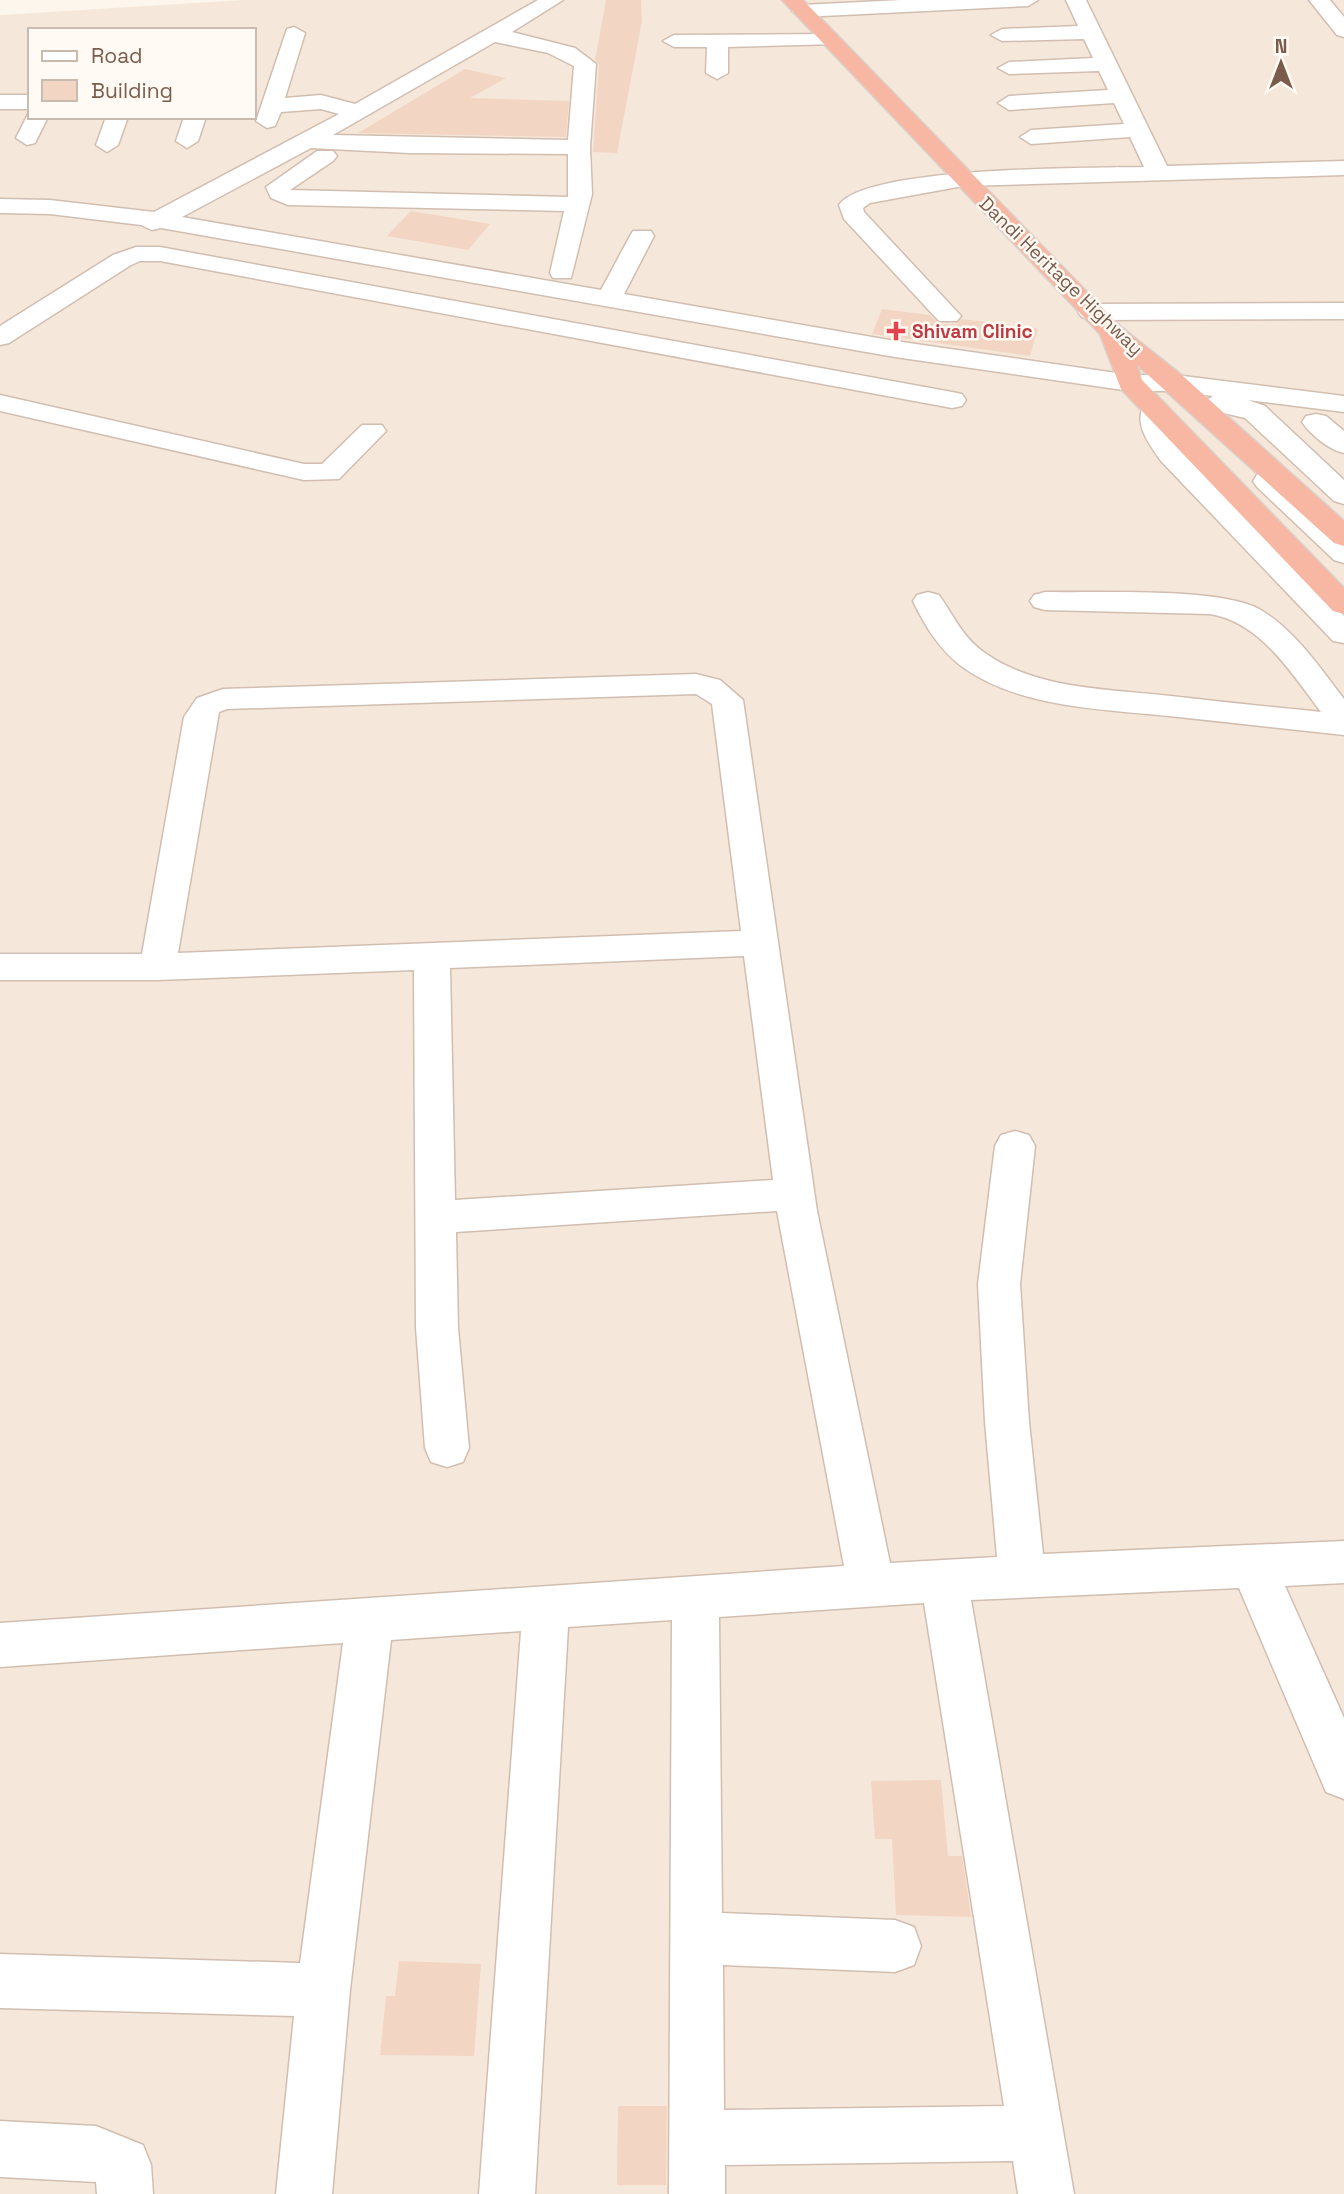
<svg xmlns="http://www.w3.org/2000/svg" width="1344" height="2194" viewBox="0 0 1344 2194" font-family="'Space Grotesk',sans-serif">
  <style>
    .residential { fill: #f5e8da; fill-rule: evenodd }
    .building { fill: #f3d5c3 }
    .lines { fill: none; stroke-linecap: round; stroke-linejoin: round }
    .minor-casing { stroke: #d1beb0; stroke-width: 3 }
    .highway-casing { stroke: #dad1cd; stroke-width: 3 }
    .minor { fill: #fff; fill-rule: evenodd }
    .highway { fill: #f7b7a3; fill-rule: evenodd }
    .health-dot { fill: #e0444e; stroke: #fffaf3; stroke-width: 2.5 }
    .labels { text-anchor: middle; dominant-baseline: central; stroke-width: 5; stroke-linejoin: round; paint-order: stroke }
    .far-street-label { font-size: 19px; fill: #7a5c4d; stroke: #fffaf3 }
    .far-health-label { font-size: 19px; font-weight: bold; fill: #be3a42; stroke: #fffaf3; text-anchor: start }
  </style>
  <rect width="100%" height="100%" fill="#fdf6ec"/>
  <path class="residential" d="M243 0H1344V2194H0V15ZM30 30H254V117H30Z"/>
  <g class="building">
    <path d="M606 0H641L642 21 617 153 593 152 599 64 595 60Z"/>
    <path d="M465 69 506 78 470 98 569 101 566 137 358 133Z"/>
    <path d="M411 211 490 224 468 250 387 236Z"/>
    <path d="M882 309 930 315 939 324H957L962 319 1038 329 1030 356 872 334Z"/>
    <path d="M941 1780 948 1856H962L971 1917 896 1915 892 1839H875L871 1781Z"/>
    <path d="M399 1961 481 1964 474 2056 380 2055 386 1996H395Z"/>
    <path d="M618 2106H667L666 2185H617Z"/>
  </g>
  <g class="lines">
    <defs>
      <g id="minor">
        <path d="M538 0H563L512 32 575 48 596 64 590 147 592 194 571 278H553L550 273 564 211 288 205 271 198 266 187 317 151H333L337 156 333 161 290 190 568 197V154L409 153 311 148 182 217 601 290 630 236 633 231H651L654 236 624 294 895 341 1130 375H1175L1344 396V412L1248 400 1265 406 1344 480V504L1334 501 1245 418 1207 409 1203 403 1213 396 1175 391H1130L895 357 161 228 152 230 141 225 50 214 0 213V199L50 200 154 212 339 114 321 109 281 112 275 126 267 128 256 121 287 29 294 27 305 33 285 98 321 95 355 104ZM495 42 548 53 574 66 568 140 333 135Z"/>
        <path d="M901 0H1038L1028 6 802 17 792 11 802 5Z"/>
        <path d="M1066 0H1086L1167 166 1344 161V175L963 186 870 203 863 208 864 212 961 316 957 321H939L844 219 839 205C866 166 1092 168 1144 167L1130 137 1031 144 1020 137 1031 130 1124 124 1114 103 1009 110 998 103 1009 96 1108 90 1099 71 1009 74 998 68 1009 62 1093 58 1084 39 1002 41 991 35 1002 29 1078 26Z"/>
        <path d="M1309 0H1330L1344 17V37L1337 35Z"/>
        <path d="M830 34 841 40 837 44 728 47V73L717 79 706 73 707 47H674L663 41 674 35Z"/>
        <rect x="0" y="95" width="30" height="14"/>
        <path d="M29 112 30 117H48L35 143 27 145 16 138Z"/>
        <path d="M106 117H128L118 145 107 152 96 145Z"/>
        <path d="M184 117H206L198 141 187 148 176 141Z"/>
        <path d="M136 247H160L952 392 962 394 966 400 962 406 952 408 160 261H140L131 265 9 343 0 345V326L113 255Z"/>
        <path d="M1344 303V319L1091 320 1082 317 1078 312 1082 307 1091 304Z"/>
        <path d="M0 395 304 464H322L362 425H382L386 431 339 479 304 480 0 411Z"/>
        <path d="M1155 402 1165 404 1169 410 1170 432 1181 450 1344 616V643L1333 641 1161 461C1150 445 1132 423 1145 404Z"/>
        <path d="M1316 414 1326 416 1344 431V453C1329 450 1311 435 1302 422L1306 416Z"/>
        <path d="M1267 472 1277 475 1344 538V563L1334 560 1257 487 1253 481 1257 475Z"/>
        <path d="M928 592 939 595C954 616 962 637 985 653 1037 690 1110 689 1171 696 1221 702 1271 707 1321 712 1292 674 1260 621 1209 614L1045 610 1034 607 1030 601 1034 595 1045 592C1095 593 1219 587 1259 609 1294 629 1320 668 1344 699V735C1286 729 1228 722 1169 716 1103 709 1021 708 964 668 940 651 925 626 913 601L917 595Z"/>
        <path d="M696 674 720 680 743 700 817 1211 890 1563 997 1557 985 1422 978 1284 995 1146 1001 1135 1015 1131 1029 1135 1035 1146 1020 1284 1029 1422 1043 1554 1344 1541V1583L1285 1586 1344 1718V1799L1326 1792 1239 1588 971 1600 1074 2194H1018L1013 2161 725 2165V2194H669L672 1620 568 1627 535 2194H479L521 1631 391 1640 350 1990 332 2194H276L294 2016 0 2008V1954L300 1963 343 1643 0 1667V1623L844 1566 777 1211 456 1232 458 1328 469 1448 463 1462 447 1467 431 1462 425 1448 416 1328 414 970 158 980H0V954H142L184 717 197 698 223 689ZM696 694 712 704 741 931 178 953 219 712 227 709ZM744 956 773 1180 455 1200 450 968ZM924 1603 1004 2106 724 2110 723 1965 895 1972 914 1965 921 1946 914 1927 895 1920 722 1913 719 1617Z"/>
        <path d="M0 2121 96 2126 143 2145 151 2165 153 2194H97L96 2182 0 2177Z"/>
      </g>
      <path id="highway" d="M782 0H803L1121 327 1184 377 1344 521V546L1334 543 1137 365 1142 380 1344 588V614L1333 611 1121 389 1100 334Z"/>
    </defs>
    <use href="#minor" class="minor-casing"/>
    <use href="#highway" class="highway-casing"/>
    <use href="#minor" class="minor"/>
    <use href="#highway" class="highway"/>
  </g>
  <path class="health-dot" d="M892.5 320.5h7v7h7v7h-7v7h-7v-7h-7v-7h7z"/>
  <g class="labels">
    <g class="far-street-label">
      <text transform="translate(1061 276) rotate(44)">Dandi Heritage Highway</text>
    </g>
    <g class="far-health-label">
      <text x="912" y="331">Shivam Clinic</text>
    </g>
  </g>
  <rect x="28" y="28" width="228" height="91" fill="#fffaf3" stroke="#cabbb1" stroke-width="2"/>
  <rect x="42" y="51" width="35" height="10" fill="#ffffff" stroke="#cabbb1" stroke-width="2"/>
  <text x="91" y="63" font-size="21" fill="#7a5c4d">Road</text>
  <rect x="42" y="80" width="35" height="21" fill="#f3d5c3" stroke="#cabbb1" stroke-width="2"/>
  <text x="91" y="98" font-size="21" fill="#7a5c4d">Building</text>
  <g transform="translate(1281 63)" stroke="#fffaf3" stroke-width="5" paint-order="stroke">
  <path d="M0-5L12 26L0 18L-12 26Z" fill="#7a5c4d"/>
  <text y="-10" font-size="19" font-weight="bold" text-anchor="middle" fill="#7a5c4d">N</text>
  </g>
</svg>
